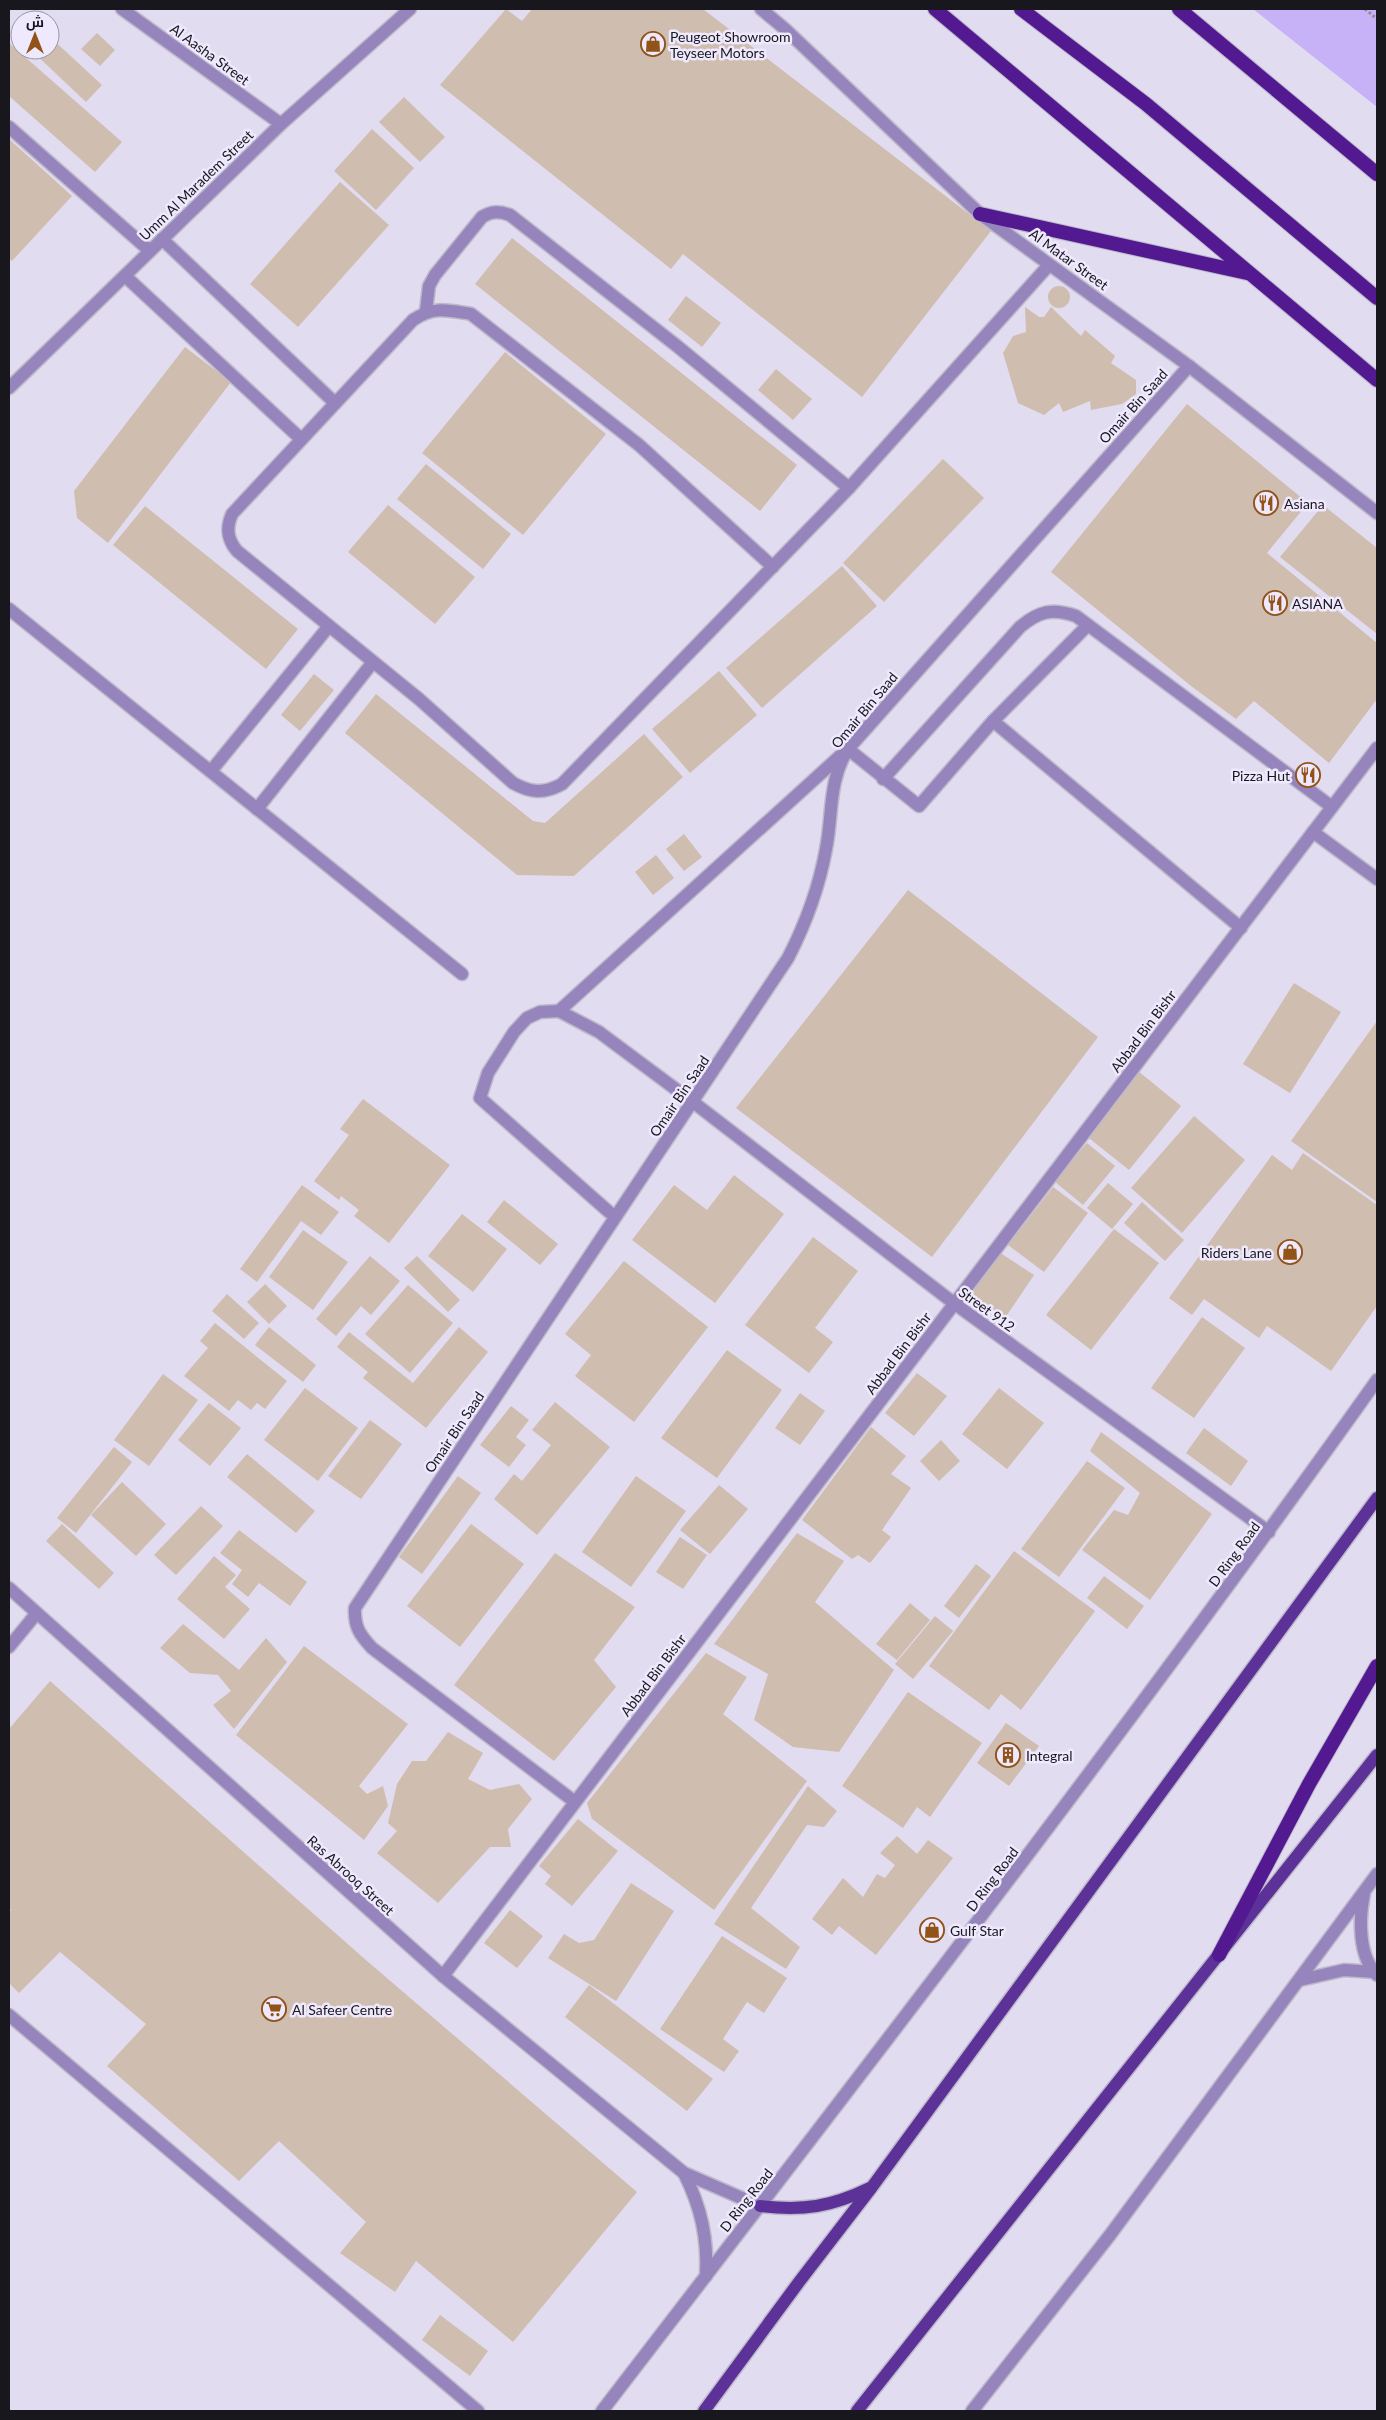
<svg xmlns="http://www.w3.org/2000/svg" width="1386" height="2420" viewBox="0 0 1386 2420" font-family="Lato,Cairo,sans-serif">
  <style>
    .green { fill: #c8b2f7 }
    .building { fill: #cfbdaf }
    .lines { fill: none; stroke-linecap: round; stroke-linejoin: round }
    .service-casing { stroke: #beb9ca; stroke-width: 15 }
    .minor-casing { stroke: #beb9ca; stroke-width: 15 }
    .primary-casing { stroke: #beb9ca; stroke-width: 15 }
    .trunk-casing { stroke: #beb9ca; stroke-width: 16 }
    .path { stroke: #8e8a98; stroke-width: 3; stroke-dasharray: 2.5 2.5; stroke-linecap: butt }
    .service { stroke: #9685bd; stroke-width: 12 }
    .minor { stroke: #9685bd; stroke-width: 12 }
    .primary { stroke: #5c3298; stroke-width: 12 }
    .trunk { stroke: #521990; stroke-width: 14 }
    .labels { text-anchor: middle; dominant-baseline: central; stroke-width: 5; stroke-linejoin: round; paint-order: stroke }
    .poi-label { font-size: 14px; fill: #19171e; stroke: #efe9fe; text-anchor: start }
    .street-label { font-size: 14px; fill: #19171e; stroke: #efe9fe }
  </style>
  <rect width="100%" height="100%" fill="#e2dcf0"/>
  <path class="green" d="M1253 9H1377V107Z"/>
  <g class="building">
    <path d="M506 9 522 21 532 9H703L991 231 862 397 683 254 671 269 440 85Z"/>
    <path d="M97 33 115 50 100 66 81 49Z"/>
    <path d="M50 37 102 85 86 102 31 50H50Z"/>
    <path d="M9 43 122 142 95 172 9 96Z"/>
    <path d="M404 97 445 137 420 162 379 122Z"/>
    <path d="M372 129 414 168 376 210 334 171Z"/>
    <path d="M9 139 72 196 12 261 9 258Z"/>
    <path d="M340 182 389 225 298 327 250 284Z"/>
    <path d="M512 238 797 465 760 511 475 284Z"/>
    <circle cx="1059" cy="297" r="11"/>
    <path d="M686 296 721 323 702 347 668 320Z"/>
    <path d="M1025 307 1039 317H1044L1051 307 1081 336 1085 330 1115 356 1111 363 1136 380V394L1122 404 1091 410 1090 401 1063 412 1059 403 1044 415 1018 403 1003 353 1013 336 1026 332Z"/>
    <path d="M185 347 231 382 108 543 77 518 74 491Z"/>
    <path d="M505 352 606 434 523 535 422 453Z"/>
    <path d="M776 369 812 399 793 420 758 390Z"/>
    <path d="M1187 404 1308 503 1267 553 1377 643V699L1329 763 1254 701 1236 719 1191 686 1051 572Z"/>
    <path d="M943 459 984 498 884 602 843 563Z"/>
    <path d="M426 464 511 534 483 569 397 499Z"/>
    <path d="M388 505 475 577 435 624 348 552Z"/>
    <path d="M1323 505 1377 548V634L1280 557Z"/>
    <path d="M145 506 298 629 266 669 113 545Z"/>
    <path d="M842 566 877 606 762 708 726 668Z"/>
    <path d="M719 671 757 715 690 773 652 729Z"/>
    <path d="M314 674 334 690 300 731 281 715Z"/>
    <path d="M376 694 533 821 545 823 644 734 683 777 574 876 517 875 345 733Z"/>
    <path d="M684 834 702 857 684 871 666 849Z"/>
    <path d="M656 855 674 878 653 895 635 872Z"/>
    <path d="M908 890 1098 1037 932 1257 736 1108Z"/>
    <path d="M1294 983 1341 1012 1290 1093 1243 1064Z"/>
    <path d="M1377 1021V1202L1291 1141Z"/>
    <path d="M1138 1071 1181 1106 1129 1170 1085 1135Z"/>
    <path d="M363 1099 450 1165 389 1243 354 1216 359 1210 341 1196 339 1200 314 1181 349 1135 340 1129Z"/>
    <path d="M1194 1116 1245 1160 1182 1233 1131 1188Z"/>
    <path d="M1087 1143 1115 1166 1083 1205 1054 1181Z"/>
    <path d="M1303 1153 1377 1205V1306L1331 1371 1267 1326 1259 1338 1204 1299 1192 1315 1169 1298 1272 1155 1292 1170Z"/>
    <path d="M734 1175 784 1214 715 1303 632 1240 674 1185 707 1210Z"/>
    <path d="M1108 1183 1133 1204 1112 1229 1087 1208Z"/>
    <path d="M302 1185 339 1212 321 1235 301 1221 257 1282 240 1269Z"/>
    <path d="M1053 1187 1088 1213 1044 1272 1008 1245Z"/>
    <path d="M504 1200 558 1244 540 1265 487 1222Z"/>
    <path d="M1142 1202 1184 1240 1165 1261 1124 1223Z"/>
    <path d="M462 1214 507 1249 473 1292 428 1256Z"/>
    <path d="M1114 1229 1159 1263 1091 1350 1046 1315Z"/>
    <path d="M303 1230 348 1262 313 1310 269 1277Z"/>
    <path d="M813 1237 858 1271 815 1328 833 1342 809 1373 745 1325Z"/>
    <path d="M999 1252 1034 1275 1005 1318 970 1294Z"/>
    <path d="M370 1256 400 1281 371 1315 361 1306 336 1336 316 1319Z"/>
    <path d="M417 1256 460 1300 448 1312 404 1268Z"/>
    <path d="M624 1261 708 1327 634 1422 575 1376 591 1355 565 1334Z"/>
    <path d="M265 1284 287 1306 269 1324 247 1302Z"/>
    <path d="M408 1285 453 1323 410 1373 365 1334Z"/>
    <path d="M227 1294 259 1323 244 1339 212 1311Z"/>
    <path d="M1202 1317 1245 1348 1194 1418 1151 1388Z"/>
    <path d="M215 1323 287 1381 265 1409 257 1403 251 1410 238 1400 229 1411 184 1376 208 1348 200 1341Z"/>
    <path d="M269 1327 316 1365 303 1382 255 1345Z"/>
    <path d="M459 1327 488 1352 426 1428 363 1378 368 1372 337 1347 349 1332 413 1383Z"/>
    <path d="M727 1350 782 1390 717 1478 661 1438Z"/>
    <path d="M917 1373 947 1396 914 1436 885 1413Z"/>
    <path d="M163 1374 198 1400 149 1466 114 1440Z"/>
    <path d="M305 1388 358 1428 318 1481 264 1440Z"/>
    <path d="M999 1388 1044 1423 1007 1469 962 1434Z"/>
    <path d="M800 1393 825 1411 800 1445 775 1428Z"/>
    <path d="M555 1402 610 1447 537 1535 494 1499 514 1474 522 1481 551 1445 532 1430Z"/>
    <path d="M209 1403 241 1428 210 1466 178 1440Z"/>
    <path d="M511 1406 529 1420 516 1437 526 1445 509 1467 480 1445Z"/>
    <path d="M370 1420 402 1444 361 1499 328 1476Z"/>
    <path d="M871 1427 906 1456 891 1474 911 1488 882 1530 891 1537 870 1563 858 1555 852 1559 802 1520Z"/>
    <path d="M1204 1428 1248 1461 1231 1486 1186 1453Z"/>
    <path d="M1101 1432 1212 1514 1150 1600 1082 1550 1114 1510 1128 1515 1140 1493 1090 1451Z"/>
    <path d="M941 1440 960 1461 939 1481 920 1461Z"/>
    <path d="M114 1447 132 1462 76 1533 57 1518Z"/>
    <path d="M247 1454 315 1511 296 1533 227 1477Z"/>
    <path d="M1087 1461 1125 1488 1059 1577 1021 1549Z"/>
    <path d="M458 1476 481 1493 422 1574 399 1557Z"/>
    <path d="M636 1476 686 1511 631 1587 582 1552Z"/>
    <path d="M122 1482 166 1524 136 1556 91 1515Z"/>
    <path d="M719 1485 748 1509 710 1554 680 1530Z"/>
    <path d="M201 1506 223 1526 176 1575 154 1555Z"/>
    <path d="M62 1524 114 1573 99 1589 46 1541Z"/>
    <path d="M471 1524 524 1564 460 1647 407 1606Z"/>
    <path d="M239 1530 307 1582 290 1606 259 1583 248 1597 232 1584 242 1570 220 1553Z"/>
    <path d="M797 1533 844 1561 815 1602 894 1670 839 1752 793 1747 754 1720 768 1674 714 1644Z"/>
    <path d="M680 1537 707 1555 683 1589 656 1572Z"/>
    <path d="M1014 1551 1095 1611 1021 1710 1001 1694 989 1710 929 1666Z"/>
    <path d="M555 1553 635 1607 594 1660 616 1687 554 1761 454 1685Z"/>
    <path d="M214 1556 236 1575 225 1587 250 1609 224 1639 177 1599Z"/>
    <path d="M976 1564 991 1576 959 1618 944 1606Z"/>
    <path d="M1104 1576 1144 1606 1127 1629 1087 1598Z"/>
    <path d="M910 1603 930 1620 897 1660 876 1644Z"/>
    <path d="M935 1616 953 1631 913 1679 895 1664Z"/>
    <path d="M183 1624 239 1670 266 1638 287 1662 234 1729 213 1705 231 1691 218 1675 190 1673 160 1648Z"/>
    <path d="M304 1646 408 1724 359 1786 367 1794 383 1786 388 1806 364 1840 236 1735Z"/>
    <path d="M706 1653 747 1677 723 1714 807 1781 714 1910 592 1819 587 1803Z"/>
    <path d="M50 1681 367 1961 637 2192 513 2342 416 2261 395 2292 340 2253 366 2222 279 2141 239 2181 107 2066 146 2024 60 1952 19 1993 9 1983V1912L11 1910 9 1908V1729Z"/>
    <path d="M908 1692 982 1743 930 1817 917 1807 903 1828 842 1786Z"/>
    <path d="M1006 1723 1039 1746 1009 1786 977 1763Z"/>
    <path d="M448 1732 483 1753 468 1779 490 1790 519 1784 532 1799 508 1829 511 1847H490L438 1903 377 1853 397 1831 388 1823 397 1784 412 1761H426Z"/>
    <path d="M808 1786 837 1811 824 1827 807 1825 751 1908 800 1947 786 1969 714 1924Z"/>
    <path d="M578 1819 618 1851 572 1906 545 1884 551 1876 539 1866Z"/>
    <path d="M897 1836 917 1854 928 1840 953 1858 876 1955 839 1926 832 1935 812 1919 843 1878 863 1897 877 1874 885 1878 895 1865 880 1853Z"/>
    <path d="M631 1883 674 1911 616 2001 548 1958 564 1934 579 1943 594 1940Z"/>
    <path d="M510 1910 543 1936 517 1968 484 1943Z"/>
    <path d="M722 1936 787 1978 764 2013 747 2002 723 2039 739 2051 724 2072 660 2029Z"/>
    <path d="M589 1985 713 2079 687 2111 565 2017Z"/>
    <path d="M440 2315 488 2351 470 2376 422 2340Z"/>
  </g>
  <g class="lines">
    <defs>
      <g id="service">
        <path d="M9 127 150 251"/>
        <path d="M162 239 335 403"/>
        <path d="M125 276 301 439"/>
        <path d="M426 311 429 286 435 275 482 217C492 211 499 211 510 215L677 346 849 488"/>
        <path d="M773 567 639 445 471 314C447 310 434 306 413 320L232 514C226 528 227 539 237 551L419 699 513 783C531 793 544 794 562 784L849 488 1049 265"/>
        <path d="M9 609 462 974"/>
        <path d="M993 721 1241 928"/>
        <path d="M848 749 919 806 993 721 1088 625"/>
        <path d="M211 771 329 626"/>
        <path d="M883 779 1020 627C1039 611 1052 608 1076 616L1332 807"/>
        <path d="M257 809 373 662"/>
        <path d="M1313 832 1377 879"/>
        <path d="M9 1647 36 1614"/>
        <path d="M9 2015 478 2411"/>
      </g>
      <g id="minor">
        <path d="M122 9 281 124"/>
        <path d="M761 9 785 29 980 214 1189 366 1377 513"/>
        <path d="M9 388 281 124 410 9"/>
        <path d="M559 1011 840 756"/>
        <path d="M609 1212 480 1098 488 1073 514 1032 527 1018 540 1012 559 1011 599 1032 693 1102 955 1304 1269 1532"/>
        <path d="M9 1588 443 1976 684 2173 760 2206"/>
        <path d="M575 1802 372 1648C360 1635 354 1627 355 1608L788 958C806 923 819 888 826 849 833 814 828 781 848 749L1189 366"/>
        <path d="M1364 1894C1359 1918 1358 1956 1377 1975"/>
        <path d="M443 1976 1377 748"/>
        <path d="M1300 1980 1344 1970 1375 1972"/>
        <path d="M684 2173C701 2207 708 2238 706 2276"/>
        <path d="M602 2411C864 2070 1128 1730 1377 1380"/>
        <path d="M972 2411 1110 2235 1377 1874"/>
      </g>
      <g id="primary">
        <path d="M760 2206C803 2211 831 2207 870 2188"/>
        <path d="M704 2411 799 2282 872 2187 1377 1498"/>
        <path d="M857 2411 1377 1755"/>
      </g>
      <g id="trunk">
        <path d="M935 9 1377 380"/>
        <path d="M1021 9 1146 104 1377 298"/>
        <path d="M1179 9 1377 174"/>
        <path d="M980 214 1247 273"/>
        <path d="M1219 1955 1309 1784 1377 1666"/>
      </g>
    </defs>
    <use href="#service" class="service-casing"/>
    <use href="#minor" class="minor-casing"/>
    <use href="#primary" class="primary-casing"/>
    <use href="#trunk" class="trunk-casing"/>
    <path class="path" d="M1365 9 1377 19"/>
    <use href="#service" class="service"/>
    <use href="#minor" class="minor"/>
    <use href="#primary" class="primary"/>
    <use href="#trunk" class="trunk"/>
  </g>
  <defs>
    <symbol id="shop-ring" viewBox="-11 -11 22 22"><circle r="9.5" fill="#efe9fe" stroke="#915317" stroke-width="1.5"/><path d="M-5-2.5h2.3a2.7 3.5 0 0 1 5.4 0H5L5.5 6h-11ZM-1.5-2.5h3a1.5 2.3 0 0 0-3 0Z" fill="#915317"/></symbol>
    <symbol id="restaurant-ring" viewBox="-11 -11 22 22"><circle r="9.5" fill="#efe9fe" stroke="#915317" stroke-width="1.5"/><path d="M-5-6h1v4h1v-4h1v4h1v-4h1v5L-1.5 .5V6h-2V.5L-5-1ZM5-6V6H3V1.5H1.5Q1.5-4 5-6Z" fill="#915317"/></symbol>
    <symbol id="building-ring" viewBox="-11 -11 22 22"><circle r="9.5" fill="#efe9fe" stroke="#915317" stroke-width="1.5"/><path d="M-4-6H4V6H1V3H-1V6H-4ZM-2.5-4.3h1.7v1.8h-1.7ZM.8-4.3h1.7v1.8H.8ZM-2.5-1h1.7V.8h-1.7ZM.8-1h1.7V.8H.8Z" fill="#915317"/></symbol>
    <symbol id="supermarket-ring" viewBox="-11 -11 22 22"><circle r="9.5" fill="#efe9fe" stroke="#915317" stroke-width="1.5"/><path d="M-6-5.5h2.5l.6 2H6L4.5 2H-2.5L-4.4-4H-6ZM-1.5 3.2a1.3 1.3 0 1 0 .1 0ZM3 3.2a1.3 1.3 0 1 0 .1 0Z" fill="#915317"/></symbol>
  </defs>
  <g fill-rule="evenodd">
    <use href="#shop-ring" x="639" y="30" width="28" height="28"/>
    <use href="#restaurant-ring" x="1252" y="489" width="28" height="28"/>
    <use href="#restaurant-ring" x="1261" y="589" width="28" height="28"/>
    <use href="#restaurant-ring" x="1294" y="761" width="28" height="28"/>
    <use href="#shop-ring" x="1276" y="1238" width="28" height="28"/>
    <use href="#building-ring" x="994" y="1741" width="28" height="28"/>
    <use href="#shop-ring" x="918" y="1916" width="28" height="28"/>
    <use href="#supermarket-ring" x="260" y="1995" width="28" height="28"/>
  </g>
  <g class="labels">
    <g class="poi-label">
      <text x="670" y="36">Peugeot Showroom<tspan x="670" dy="16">Teyseer Motors</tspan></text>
      <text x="1284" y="503">Asiana</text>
      <text x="1292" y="603">ASIANA</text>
      <text x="1290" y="775" text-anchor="end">Pizza Hut</text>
      <text x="1272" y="1252" text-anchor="end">Riders Lane</text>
      <text x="1026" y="1755">Integral</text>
      <text x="950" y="1930">Gulf Star</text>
      <text x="292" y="2009">Al Safeer Centre</text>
    </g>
    <g class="street-label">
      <text transform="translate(210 54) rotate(36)">Al Aasha Street</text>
      <text transform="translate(196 185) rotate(-44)">Umm Al Maradem Street</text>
      <text transform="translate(1069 259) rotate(36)">Al Matar Street</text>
      <text transform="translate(1133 406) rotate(-48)">Omair Bin Saad</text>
      <text transform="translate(864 710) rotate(-50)">Omair Bin Saad</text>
      <text transform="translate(1143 1031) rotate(-53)">Abbad Bin Bishr</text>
      <text transform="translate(679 1096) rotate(-56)">Omair Bin Saad</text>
      <text transform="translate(987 1309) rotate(36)">Street 912</text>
      <text transform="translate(898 1353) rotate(-53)">Abbad Bin Bishr</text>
      <text transform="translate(454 1432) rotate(-56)">Omair Bin Saad</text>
      <text transform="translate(1234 1554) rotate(-54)">D Ring Road</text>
      <text transform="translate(653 1675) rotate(-53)">Abbad Bin Bishr</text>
      <text transform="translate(351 1875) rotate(42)">Ras Abrooq Street</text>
      <text transform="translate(992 1879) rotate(-53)">D Ring Road</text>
      <text transform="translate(746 2200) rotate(-52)">D Ring Road</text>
    </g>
  </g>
  <rect width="1386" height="2420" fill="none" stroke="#19171e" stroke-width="20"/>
  <g transform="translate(35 35)"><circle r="24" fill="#efe9fe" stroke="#9995a4"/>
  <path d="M0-4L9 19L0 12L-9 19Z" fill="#915317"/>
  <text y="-8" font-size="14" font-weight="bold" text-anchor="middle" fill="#19171e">ش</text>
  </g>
</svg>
